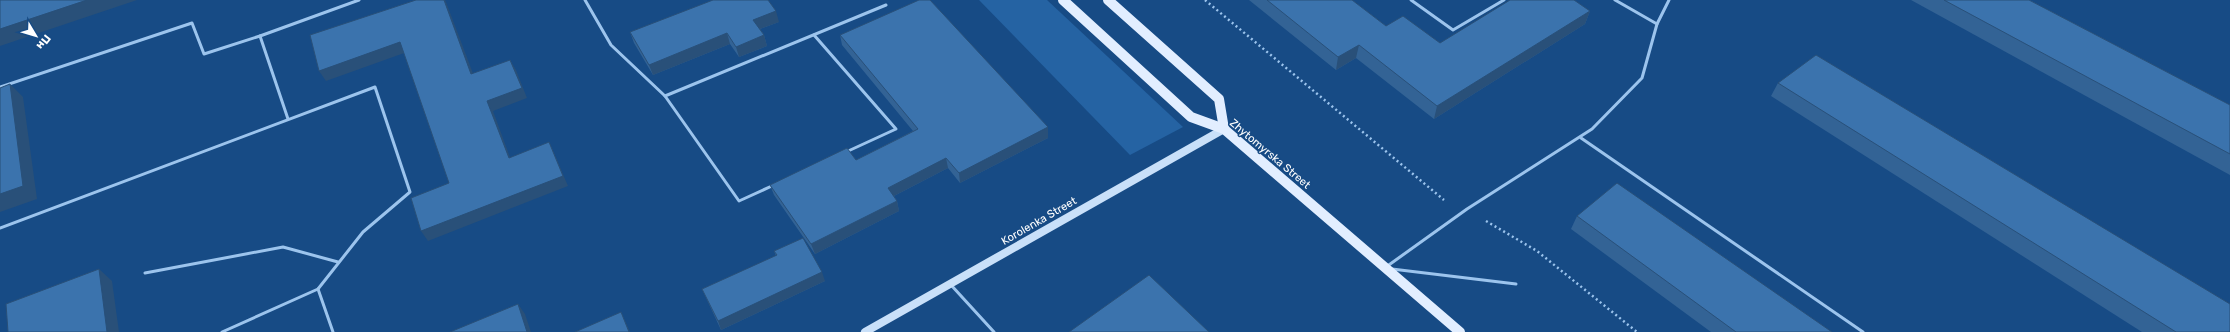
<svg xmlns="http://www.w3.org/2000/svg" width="2230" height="332" viewBox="0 0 2230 332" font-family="Rubik,sans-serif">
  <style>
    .green { fill: #2563a3 }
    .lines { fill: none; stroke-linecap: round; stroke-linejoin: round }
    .path { stroke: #9cc4ed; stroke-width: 2.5; stroke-dasharray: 2 3; stroke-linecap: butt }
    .service { stroke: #9cc4ed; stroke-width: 3 }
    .secondary { stroke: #c9e0f9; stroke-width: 8 }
    .primary { stroke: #e2eeff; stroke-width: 10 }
    .wall { fill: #336395 }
    .shaded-wall { fill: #295079 }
    .building { fill: #3b73ad; stroke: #295079 }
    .labels { text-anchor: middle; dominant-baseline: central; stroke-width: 3; stroke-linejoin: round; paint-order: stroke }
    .street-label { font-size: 11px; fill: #fff; stroke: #174b85 }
  </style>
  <rect width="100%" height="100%" fill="#174b85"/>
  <path class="green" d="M979 0H1047L1183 127 1130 155Z"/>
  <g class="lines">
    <g class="path">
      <path d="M1205 0 1444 200"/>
      <path d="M1486 221 1537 251 1637 332"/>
    </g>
    <g class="service">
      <path d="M585 0 611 45 665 96"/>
      <path d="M1411 0 1453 30 1504 0"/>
      <path d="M1615 0 1657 24"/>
      <path d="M814 35 896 129 846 152"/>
      <path d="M260 36 359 0"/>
      <path d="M0 87 192 23 204 54 260 36 288 119"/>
      <path d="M1581 138 1863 332"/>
      <path d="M774 185 739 201 665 96 886 5"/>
      <path d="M0 228 375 87 410 192 363 232 318 289 222 332"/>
      <path d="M1386 267 1467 209 1592 129 1642 78 1657 24 1669 0"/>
      <path d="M1392 269 1516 284"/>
      <path d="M145 273 283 247 338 262"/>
      <path d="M951 285 994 332"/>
      <path d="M318 289 333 332"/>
    </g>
    <path class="secondary" d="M865 332 1224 129"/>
    <g class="primary">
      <path d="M1063 0 1191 117 1224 129 1460 332"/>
      <path d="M1108 0 1219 99 1224 129"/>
    </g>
  </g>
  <g class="wall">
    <path d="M1249 0H1352L1386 26 1440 43 1590 11 1585 24 1434 119 1356 58 1336 70Z"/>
    <path d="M1911 0H2029L2230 105V175Z"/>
    <path d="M779 22 760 29 764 35 767 46 739 57 730 44 653 75 634 43 630 32Z"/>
    <path d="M840 35 1048 138 960 183 948 168 894 196 897 201 899 211 815 254 774 195 770 185 856 160 913 131 842 45Z"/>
    <path d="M1778 83 2230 332H2142L1771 96Z"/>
    <path d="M1577 216 1832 332H1711L1571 229Z"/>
    <path d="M774 251 825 281 721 330 702 289 776 256Z"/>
  </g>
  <g class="shaded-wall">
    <path d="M87 0H137L0 46V29Z"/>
    <path d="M444 0H445L446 2 477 84 471 74Z"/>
    <path d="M776 11 779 22 757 30 753 20Z"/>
    <path d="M1590 11 1585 24 1434 119 1437 106Z"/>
    <path d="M727 33 730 44 653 75 649 65Z"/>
    <path d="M764 35 767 46 739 57 736 47Z"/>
    <path d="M400 42 407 52 326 81 319 71Z"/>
    <path d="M1359 45 1356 58 1336 70 1338 57Z"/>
    <path d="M510 60 516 70 527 98 493 111 514 168 509 158 487 101Z"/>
    <path d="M10 84 23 97 37 199 0 212V194Z"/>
    <path d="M1048 127V138L960 183 959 173Z"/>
    <path d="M549 142 554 153 568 186 428 241 421 231Z"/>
    <path d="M946 158 948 168 890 198 888 188Z"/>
    <path d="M897 201 899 211 815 254 811 244Z"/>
    <path d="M99 269 112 281 119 332H107Z"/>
    <path d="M822 272 825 281 721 330 718 321Z"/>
    <path d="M518 304 525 314 531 332H527Z"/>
    <path d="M621 312 626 323 630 332H629Z"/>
  </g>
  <g class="building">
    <path d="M0 0H87L0 29Z"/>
    <path d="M416 0H444L471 74 510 60 522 88 487 101 509 158 549 142 563 176 421 231 411 198 449 183 400 42 319 71 310 35Z"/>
    <path d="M713 0H768L776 11 753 20 764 35 736 47 727 33 649 65 630 32Z"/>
    <path d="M919 0H930L1048 127 959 173 946 158 888 188 897 201 811 244 770 185 847 148 856 160 918 129 840 35Z"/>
    <path d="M1267 0H1352L1386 26 1403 16 1440 43 1510 0H1574L1590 11 1437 106 1359 45 1338 57Z"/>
    <path d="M1944 0H2029L2230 105V154Z"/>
    <path d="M1816 55 2230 304V332H2176L1778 83Z"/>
    <path d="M10 84 23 186 0 194V88Z"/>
    <path d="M1617 183 1832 332H1736L1577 216Z"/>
    <path d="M803 238 822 272 718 321 702 289 777 255 774 251Z"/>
    <path d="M99 269 107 332H8L6 304Z"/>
    <path d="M1149 275 1209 332H1069Z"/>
    <path d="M518 304 527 332H450Z"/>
    <path d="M621 312 629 332H575Z"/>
  </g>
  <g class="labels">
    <g class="street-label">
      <text transform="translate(1270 154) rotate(40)">Zhytomyrska Street</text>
      <text transform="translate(1039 221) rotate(-30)">Korolenka Street</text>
    </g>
  </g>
  <g transform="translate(36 36) rotate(128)" stroke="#174b85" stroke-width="3" paint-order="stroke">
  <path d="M0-3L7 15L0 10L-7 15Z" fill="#ffffff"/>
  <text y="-6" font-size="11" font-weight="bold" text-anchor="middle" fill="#ffffff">Пн</text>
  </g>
</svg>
